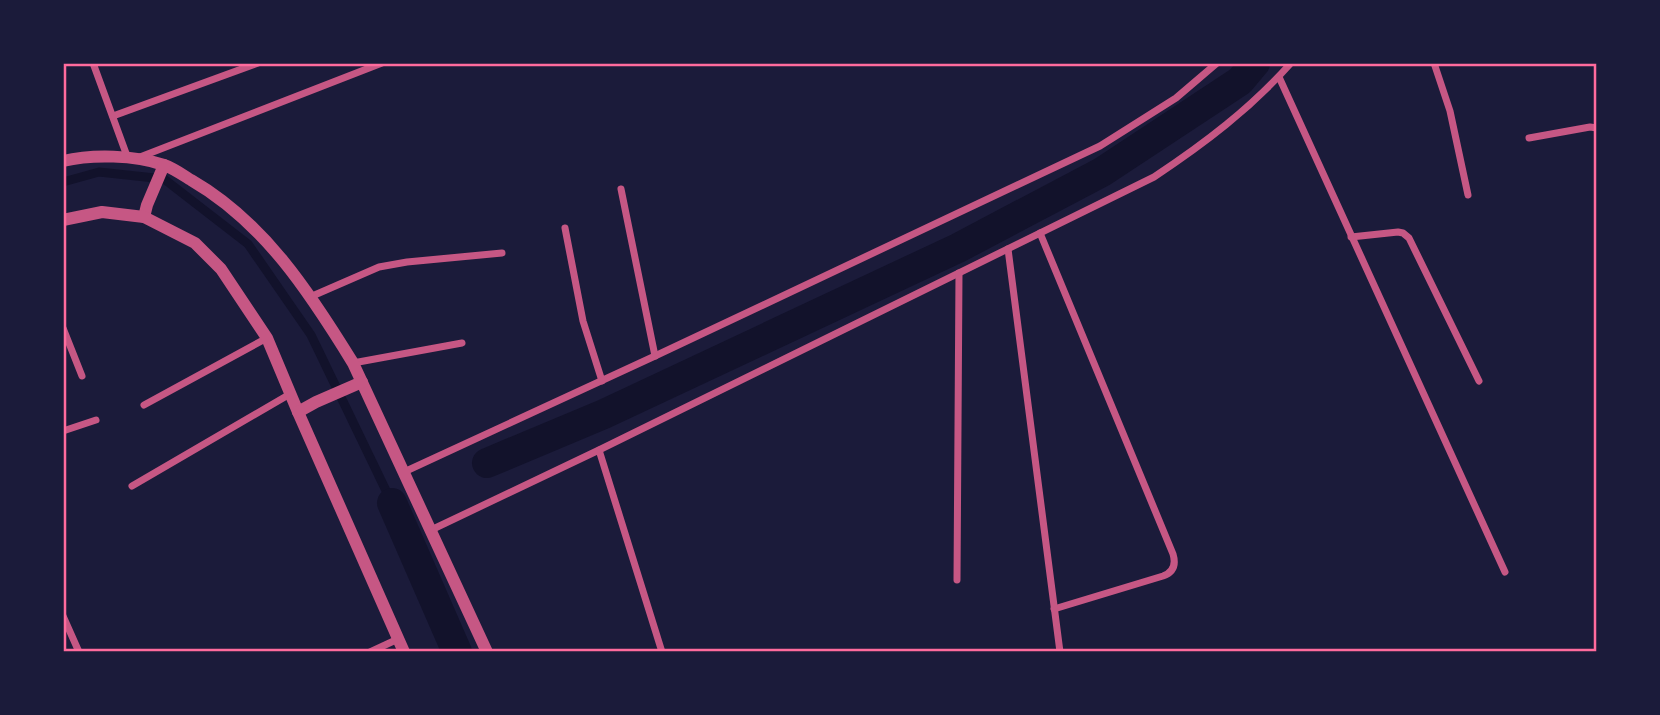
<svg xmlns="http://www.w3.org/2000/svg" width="1660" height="715" viewBox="0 0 1660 715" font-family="Commissioner,sans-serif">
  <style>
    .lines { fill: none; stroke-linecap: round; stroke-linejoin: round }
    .stream { stroke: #12122b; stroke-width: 9 }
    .canal { stroke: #12122b; stroke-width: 30 }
    .minor { stroke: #c65784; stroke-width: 7 }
    .tertiary { stroke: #c65784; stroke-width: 12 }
    .neatline { fill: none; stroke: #ff6b9d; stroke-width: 2.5 }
  </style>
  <rect width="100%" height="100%" fill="#1b1b3a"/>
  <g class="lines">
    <path class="stream" d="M63 182 99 172 164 179 248 244 311 335 392 503"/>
    <g class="canal">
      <path d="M487 463 604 414 958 248 1102 172 1240 81 1255 63"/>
      <path d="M392 503 457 652"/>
    </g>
    <g class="minor">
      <path d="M93 63 127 156"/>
      <path d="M1434 63 1450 111 1468 195"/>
      <path d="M1279 77 1505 572"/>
      <path d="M113 116 258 63"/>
      <path d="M1529 138 1590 127 1597 128"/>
      <path d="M140 157 382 63"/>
      <path d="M621 189 655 356"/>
      <path d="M565 228 583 321 602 381"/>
      <path d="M1040 233 1173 554C1176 564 1174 572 1163 576L1054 609"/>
      <path d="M1351 237 1398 232 1403 233 1409 238 1479 381"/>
      <path d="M1008 249 1060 652"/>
      <path d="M310 297 379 267 407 262 502 253"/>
      <path d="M63 328 82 376"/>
      <path d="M353 363 462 343"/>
      <path d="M144 405 267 338"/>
      <path d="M63 431 96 420"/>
      <path d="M599 450 662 652"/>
      <path d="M404 472 655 356 1100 146 1176 98 1217 63"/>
      <path d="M132 486 290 394"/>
      <path d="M431 530 599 450 1154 177C1205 143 1250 109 1291 63"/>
      <path d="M957 580 959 273"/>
      <path d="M63 616 79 652"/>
      <path d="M370 652 398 639"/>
    </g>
    <g class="tertiary">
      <path d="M63 161C92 154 135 155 164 165 173 168 183 175 191 180 264 222 310 293 353 363L487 652"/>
      <path d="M144 217 147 205 164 165"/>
      <path d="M63 220 102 212 144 217 195 243 221 269 267 338 298 412 404 652"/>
      <path d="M298 412 316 402 362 382"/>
    </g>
  </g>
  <rect width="1660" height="715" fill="none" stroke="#1b1b3a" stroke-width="130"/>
  <rect x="65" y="65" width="1530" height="585" class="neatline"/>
</svg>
